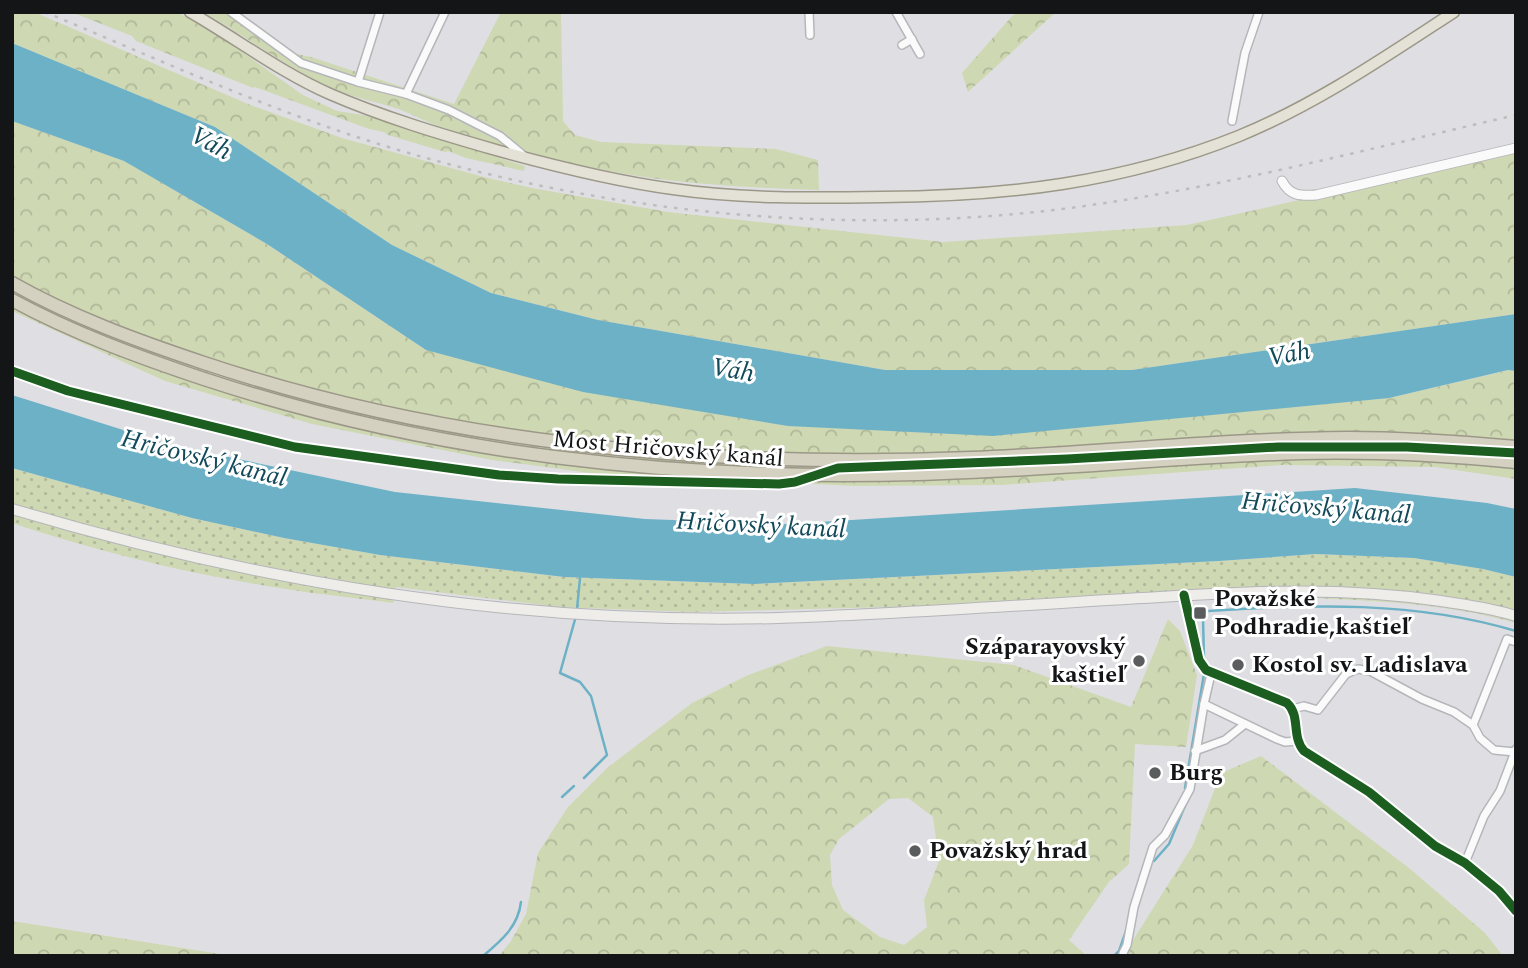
<svg xmlns="http://www.w3.org/2000/svg" width="1528" height="968" viewBox="0 0 1528 968" font-family="Spectral,serif">
  <style>
    .grass { fill: url(#grass-dots) }
    .forest { fill: url(#forest-crowns); fill-rule: evenodd }
    .water { fill: #6db1c6 }
    .lines { fill: none; stroke-linecap: round; stroke-linejoin: round }
    .stream { stroke: #6db1c6; stroke-width: 2.5 }
    .minor-casing { stroke: #b5b6b9; stroke-width: 10 }
    .tertiary-casing { stroke: #b5b6b9; stroke-width: 11 }
    .secondary-casing { stroke: #b5b6b9; stroke-width: 12 }
    .primary-casing { stroke: #9c9888; stroke-width: 13 }
    .motorway-casing { stroke: #9c9888; stroke-width: 15 }
    .minor { stroke: #fafafb; stroke-width: 7 }
    .tertiary { stroke: #fafafb; stroke-width: 9 }
    .secondary { stroke: #efede9; stroke-width: 10 }
    .primary { stroke: #e4e1d7; stroke-width: 10 }
    .motorway { stroke: #d5d1c0; stroke-width: 12 }
    .rail { stroke: #bdbdbe; stroke-width: 2.5; stroke-dasharray: 3.5 7; stroke-linecap: butt }
    .cycleway-casing { stroke: #fff; stroke-width: 13 }
    .cycleway { stroke: #1b5e20; stroke-width: 9 }
    .poi-dot { fill: #5b5c5e; stroke: #fff; stroke-width: 2.5 }
    .labels { text-anchor: middle; dominant-baseline: central; stroke-width: 6; stroke-linejoin: round; paint-order: stroke }
    .street-label { font-size: 24px; fill: #141517; stroke: #fff }
    .poi-label { font-size: 24px; font-weight: bold; fill: #141517; stroke: #fff; text-anchor: start }
    .water-label { font-size: 26px; font-style: italic; fill: #134a5a; stroke: #fff }
  </style>
  <defs>
    <pattern id="grass-dots" width="8" height="8" patternUnits="userSpaceOnUse" patternTransform="scale(1.75)"><rect width="8" height="8" fill="#ced8b3"/><path d="M2 2h.1M6 6h.1" fill="none" stroke="#b0b899" stroke-width="1.8" stroke-linecap="round"/></pattern>
    <pattern id="forest-crowns" width="20" height="18" patternUnits="userSpaceOnUse" patternTransform="scale(1.75)"><rect width="20" height="18" fill="#ced8b3"/><path d="M2 6a3 3 0 1 1 6 0M12 15a3 3 0 1 1 6 0" fill="none" stroke="#b0b899"/></pattern>
  </defs>
  <rect width="100%" height="100%" fill="#dfdfe3"/>
  <path class="grass" d="M12 468 192 518 284 538 380 555 564 577 754 584 1219 561 1316 554 1414 558 1483 569 1516 577V623C1441 602 1363 600 1285 597L691 612 559 607 396 587 393 603C349 597 305 593 261 585 177 571 93 550 12 523Z"/>
  <g class="forest">
    <path d="M12 12H34L248 104 342 138 484 177 532 188 668 212 943 242 1187 225 1516 152V314L1132 370H885L598 320 491 293 392 245 215 127 12 43Z"/>
    <path d="M71 12H177L225 40 303 95 337 111 363 115 525 166 524 171 466 158 448 151 445 152 388 135 384 132 369 129 255 87 253 88 136 41 132 36Z"/>
    <path d="M204 12H224L282 51 311 57 454 104 501 12H561L563 121 575 135 601 142 776 149 818 160 819 190C758 188 698 185 638 176 574 166 509 149 447 129 430 124 415 115 398 109 378 102 357 99 337 90 290 70 248 38 204 12Z"/>
    <path d="M1019 12H1056L968 92 962 73 1012 16Z"/>
    <path d="M12 121 124 161 267 244 426 350 1389 398 1509 370 1516 371V479L1435 467 1282 465 1002 485 855 486 590 473 492 460 312 424 165 381 12 311Z"/>
    <path d="M1168 619 1180 631 1197 675 1186 747 1135 744 1129 864 1109 882 1069 940 1087 956H499L511 941 526 914 538 853 568 807 607 768 692 703 746 676 827 646 1014 665 1131 707ZM908 798 933 817 939 861 924 900 927 927 904 945 880 937 843 910 832 885 830 855 839 839 889 799Z"/>
    <path d="M1261 756 1409 868 1485 933 1503 956H1123L1193 845 1221 773Z"/>
    <path d="M12 921 227 955 232 956H12Z"/>
  </g>
  <g class="water">
    <path d="M12 43 215 127 392 245 491 293 598 320 885 370H1132L1516 314V371L1508 370 1389 398 993 436 788 426 583 392 426 350 267 244 124 161 12 121Z"/>
    <path d="M12 395 171 445 395 492 645 519 788 524 1355 488 1487 503 1516 509V577L1483 569 1414 558 1316 554 1219 561 754 584 564 577 380 555 284 538 192 518 12 468Z"/>
  </g>
  <g class="lines">
    <g class="stream">
      <path d="M577 609 580 578"/>
      <path d="M576 616 560 673 580 682 591 696 607 755 584 778"/>
      <path d="M1204 660 1203 618 1208 611C1311 604 1415 601 1516 631"/>
      <path d="M1185 788 1204 674"/>
      <path d="M562 797 574 786"/>
      <path d="M1154 861 1169 844 1187 801"/>
      <path d="M483 956C501 941 518 927 521 902"/>
      <path d="M1114 956 1119 951 1126 931"/>
    </g>
    <defs>
      <g id="minor">
        <path d="M231 12 301 63 358 82 406 94 449 110 500 136 523 155"/>
        <path d="M809 12 810 35"/>
        <path d="M896 12 920 54"/>
        <path d="M902 45 912 39"/>
        <path d="M358 82 380 12"/>
        <path d="M406 94 445 12"/>
        <path d="M1232 121 1245 53 1259 12"/>
        <path d="M1204 704 1277 739 1285 742 1297 741"/>
        <path d="M1293 709 1304 706 1318 710 1346 674 1358 669 1370 671 1422 699 1454 712 1473 725 1480 738 1494 750 1515 752"/>
        <path d="M1473 725 1507 639 1516 642"/>
        <path d="M1195 751 1225 740 1245 724"/>
        <path d="M1465 863 1484 816 1500 791 1516 749"/>
        <path d="M1123 953 1127 945 1134 907 1153 847 1165 835 1190 789 1204 704 1211 674"/>
      </g>
      <g id="tertiary">
        <path d="M1282 181C1290 196 1300 196 1316 195L1516 148"/>
        <path d="M1184 595 1199 660 1206 670 1287 703C1301 716 1291 736 1304 751L1369 792 1435 846 1465 863 1499 891 1516 911"/>
      </g>
      <path id="secondary" d="M12 509C260 583 520 625 779 618 906 614 1033 604 1160 597 1256 591 1345 587 1441 601 1466 605 1492 608 1516 616"/>
      <path id="primary" d="M190 12C237 39 280 72 330 94 383 117 440 134 496 150 554 166 613 181 673 189 742 199 813 198 882 197 1007 196 1122 183 1239 136 1315 105 1385 57 1454 12"/>
      <g id="motorway">
        <path d="M12 283C72 317 138 341 204 363 449 445 713 468 971 458 1096 453 1221 439 1347 438 1403 438 1460 442 1516 447"/>
        <path d="M12 300C73 333 138 357 204 379 432 454 678 481 917 474 1045 471 1173 457 1301 453 1373 451 1444 455 1516 462"/>
      </g>
    </defs>
    <use href="#minor" class="minor-casing"/>
    <use href="#tertiary" class="tertiary-casing"/>
    <use href="#secondary" class="secondary-casing"/>
    <use href="#primary" class="primary-casing"/>
    <use href="#motorway" class="motorway-casing"/>
    <use href="#minor" class="minor"/>
    <use href="#tertiary" class="tertiary"/>
    <use href="#secondary" class="secondary"/>
    <use href="#primary" class="primary"/>
    <use href="#motorway" class="motorway"/>
    <path class="rail" d="M45 12C157 59 269 110 385 146 601 212 830 236 1054 210 1210 191 1363 150 1516 115"/>
    <defs>
      <g id="cycleway">
        <path d="M12 371 68 391 295 447 499 475 558 479 779 484 795 482 838 468 1067 459 1278 447H1407L1516 453"/>
        <path d="M1184 595 1199 660 1206 670 1287 703C1301 716 1291 736 1304 751L1369 792 1435 846 1465 863 1499 891 1516 911"/>
      </g>
    </defs>
    <use href="#cycleway" class="cycleway-casing"/>
    <use href="#cycleway" class="cycleway"/>
  </g>
  <g class="poi-dot">
    <rect x="1193" y="606" width="14" height="14" rx="3.5"/>
    <circle cx="1139" cy="661" r="7"/>
    <circle cx="1238" cy="665" r="7"/>
    <circle cx="1155" cy="773" r="7"/>
    <circle cx="915" cy="851" r="7"/>
  </g>
  <g class="labels">
    <g class="street-label">
      <text transform="translate(668 449) rotate(5)">Most Hričovský kanál</text>
    </g>
    <g class="poi-label">
      <text x="1214" y="599">Považské<tspan x="1214" dy="28">Podhradie,kaštieľ</tspan></text>
      <text x="1125" y="647" text-anchor="end">Száparayovský<tspan x="1125" dy="28">kaštieľ</tspan></text>
      <text x="1252" y="665">Kostol sv. Ladislava</text>
      <text x="1169" y="773">Burg</text>
      <text x="929" y="851">Považský hrad</text>
    </g>
    <g class="water-label">
      <text transform="translate(211 143) rotate(29)">Váh</text>
      <text transform="translate(1289 354) rotate(-10)">Váh</text>
      <text transform="translate(733 370) rotate(10)">Váh</text>
      <text transform="translate(204 458) rotate(14)">Hričovský kanál</text>
      <text transform="translate(1326 508) rotate(5)">Hričovský kanál</text>
      <text transform="translate(761 525) rotate(3)">Hričovský kanál</text>
    </g>
  </g>
  <rect width="1528" height="968" fill="none" stroke="#141517" stroke-width="28"/>
</svg>
